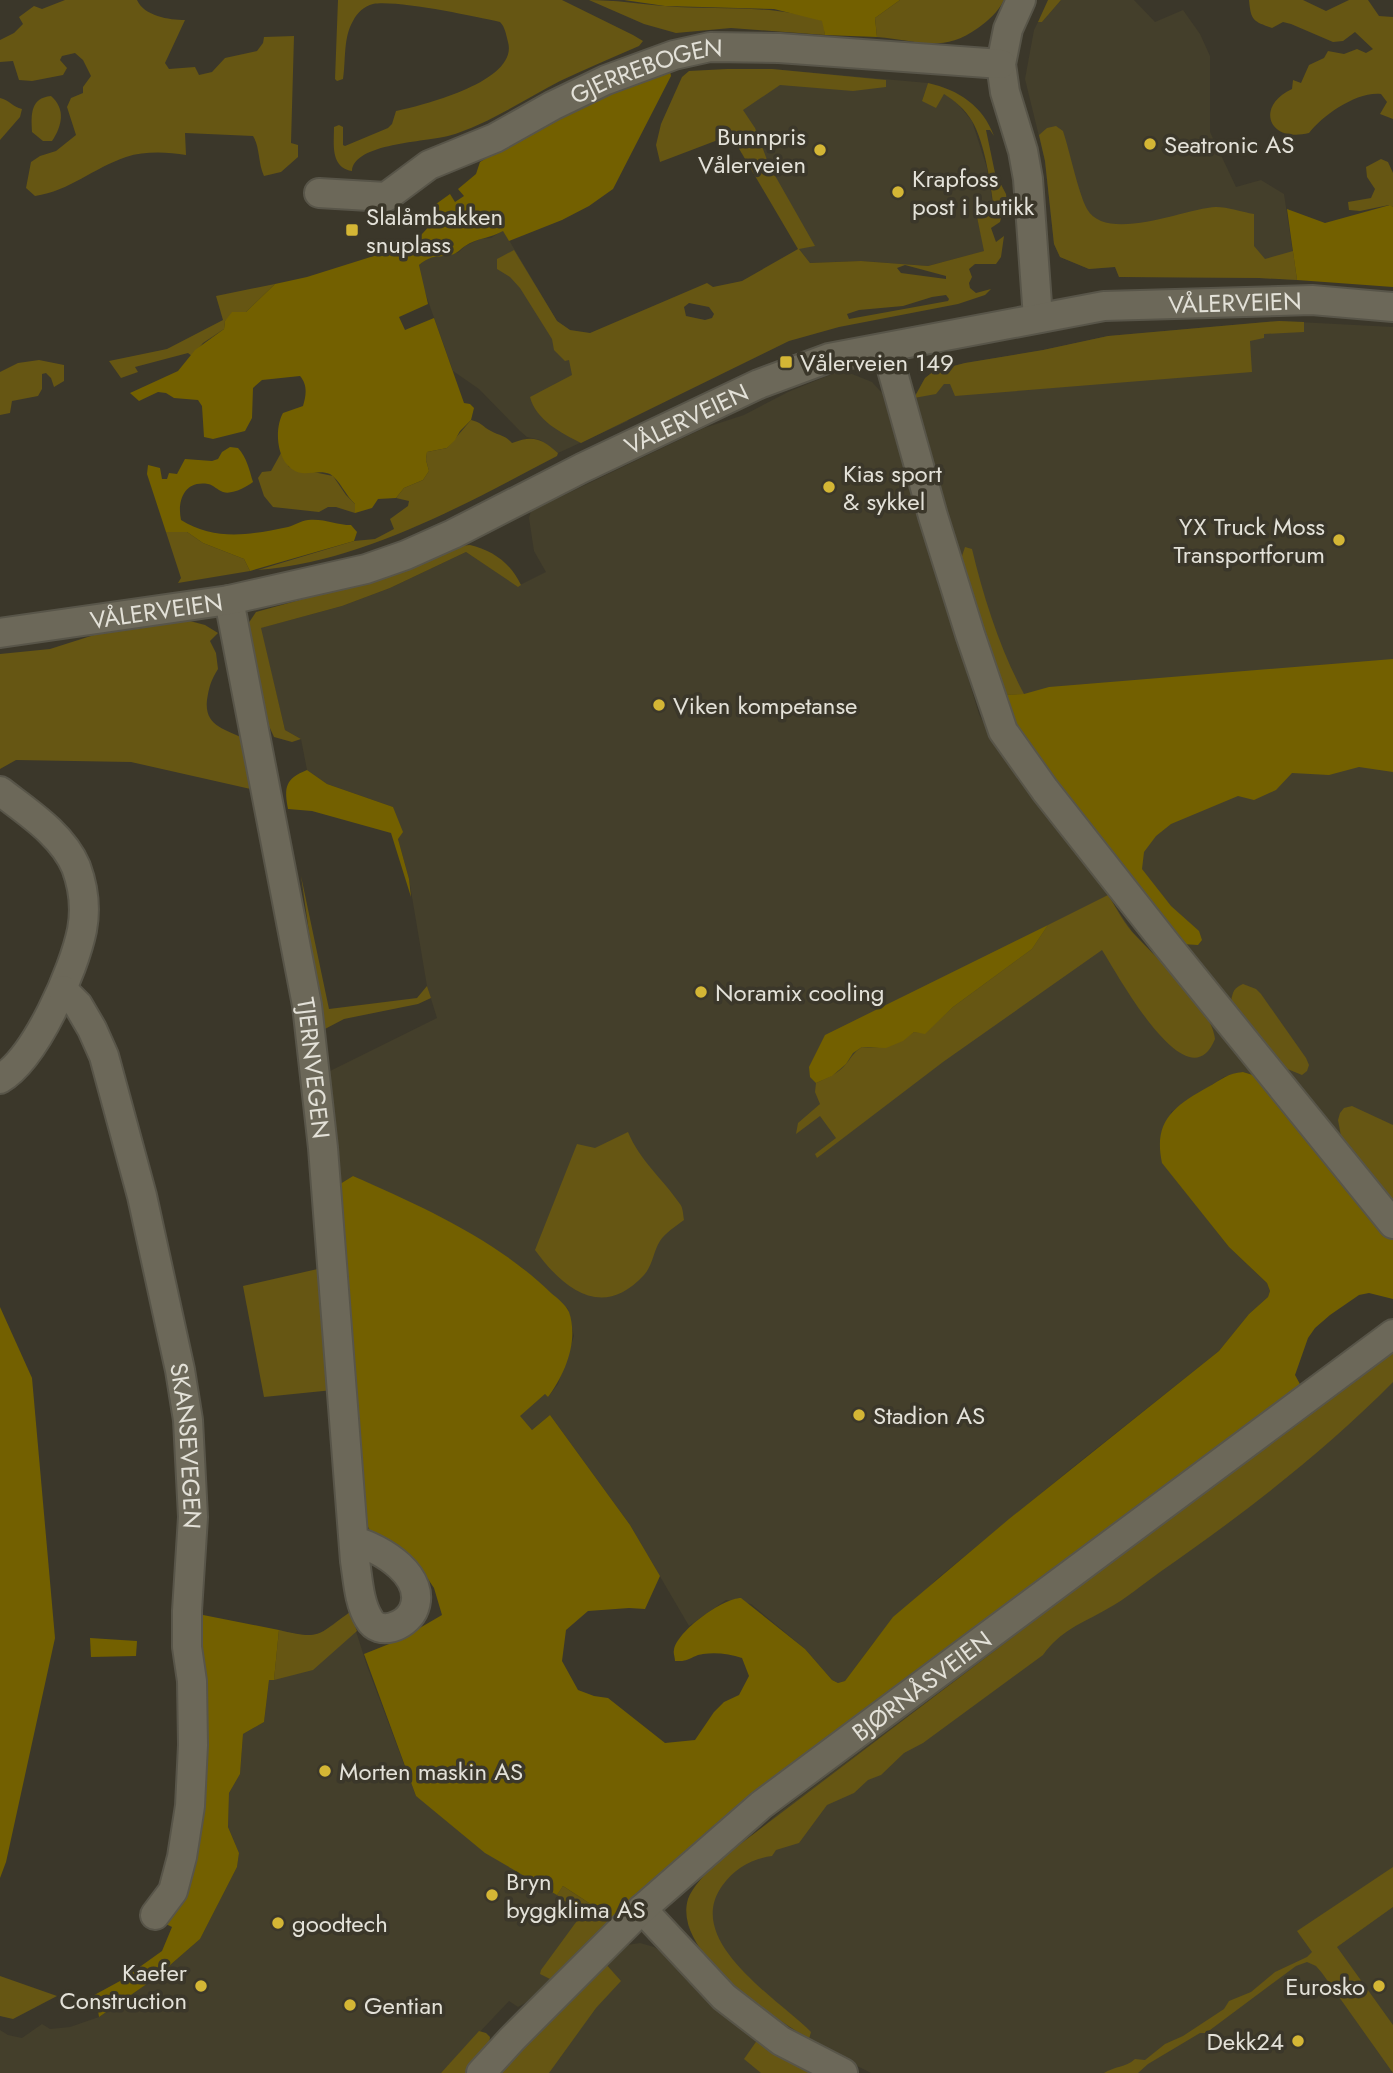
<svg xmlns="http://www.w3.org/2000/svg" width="1393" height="2073" viewBox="0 0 1393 2073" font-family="Jost,sans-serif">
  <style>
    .built { fill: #443f2b }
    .green { fill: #665613; fill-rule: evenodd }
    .forest { fill: #736000 }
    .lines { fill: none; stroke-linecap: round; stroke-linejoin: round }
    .minor-casing { stroke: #585549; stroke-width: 32 }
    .minor { stroke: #6c6859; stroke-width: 28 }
    .poi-dot { fill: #d4b635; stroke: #3b372a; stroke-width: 2.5 }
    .labels { text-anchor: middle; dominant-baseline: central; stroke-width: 7; stroke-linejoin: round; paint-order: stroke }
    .street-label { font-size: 24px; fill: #e3e1d8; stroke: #3b372a }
    .poi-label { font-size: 24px; fill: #e3e1d8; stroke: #3b372a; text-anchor: start }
  </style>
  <rect width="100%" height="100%" fill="#3b372a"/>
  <g class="built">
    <path d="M1061 0H1134L1155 22 1183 10 1200 34 1210 56V132L1236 187 1261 180 1284 194 1297 280 1259 278 1119 277 1115 267 1089 269 1060 257 1054 244 1045 161 1025 79 1034 30 1038 22H1042Z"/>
    <path d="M727 69H772L928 83 922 101 944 93 957 103 972 121 987 168 994 211 977 217 985 251 928 266 861 261 810 263 799 249 731 134Z"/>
    <path d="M503 230 557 321 570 330 628 421 558 453 540 440 527 437 520 431 479 389 453 371 422 284 419 265 430 256 449 255 459 252 465 246 480 239 491 238Z"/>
    <path d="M1279 321 1393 327V1201L1125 873 1001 695 923 436 914 398 925 378 934 371 965 363 1043 350 1108 336Z"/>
    <path d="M842 370 872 382 882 393 979 714 994 743 1103 888 1134 934 1159 959 1256 1076 1243 1072 1224 1077 1171 1112 1163 1163 1229 1247 1267 1283 1270 1291 1268 1297 1249 1314 1219 1351 1077 1464 937 1579 874 1642 845 1681 838 1683 832 1680 805 1649 751 1604 726 1600 689 1626 630 1525 550 1415 532 1430 519 1416 545 1394 548 1397 558 1384 574 1336 568 1309 521 1267 453 1224 353 1176 340 1184 336 1128 328 1072 437 1018 427 986 409 879 398 839 393 807 327 784 307 770 301 739 285 730 260 628 342 606 390 588 466 552 518 586 546 572 534 551 529 518 531 511 704 428 744 415 788 392Z"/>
    <path d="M1393 1348V2073H871L822 2048 780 2021 721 1973 700 1950 688 1926V1899L698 1883 781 1811Z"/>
    <path d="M350 1612 367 1666 416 1796 612 1918 554 1978 525 2003 518 2007 509 2001 441 2073H0V2030L8 2035 22 2038 42 2024 50 2029 70 2027 99 2017 154 1979 200 1939 237 1867 239 1853 228 1827 229 1793 240 1774 243 1734 264 1722 269 1680H274L279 1630 304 1636 318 1635Z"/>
    <path d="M640 1943 654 1947 669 1956 689 1980 715 2005 813 2073H497L613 1954 627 1945Z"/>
  </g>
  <g class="green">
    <path d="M65 0H137C144 16 169 20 185 20L165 63 169 69 195 67 199 75 212 72 225 58 257 51 263 43 264 37 294 36 291 143 298 145V157L281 172 264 176C258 163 260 147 253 136L185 133 186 155C167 152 145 151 126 157 93 168 70 191 35 196L26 188 31 162 40 156 56 151 76 135 67 107 71 98 83 93V87L91 76 83 60 75 53 62 56 60 60 67 68 63 75 32 81 19 80 13 61 0 62V40L14 33 23 24 19 17 34 6 42 9Z"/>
    <path d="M338 0H562L633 35 643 41 639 46C612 58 585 69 560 81 523 100 487 125 448 136 426 142 354 143 352 171 330 167 334 144 334 127L339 125 343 127V145L345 146 388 128 392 124 396 111C424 105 519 81 508 42 506 34 505 27 500 22 472 16 398 0 373 4 364 6 357 13 353 21 343 38 346 60 343 79L337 81 335 79Z"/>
    <path d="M589 0C615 0 639 4 665 6 718 11 771 3 823 21L825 35 731 28 676 33 644 24Z"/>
    <path d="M900 0H1004C998 12 989 20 978 28 942 54 917 40 877 37L875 18Z"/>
    <path d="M1048 0H1061L1042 22H1038Z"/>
    <path d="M1249 0H1303L1326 11 1349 0H1368L1379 16 1393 17V119L1380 114 1387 102 1381 94C1357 91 1322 116 1309 133 1268 143 1255 106 1292 89L1293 80 1301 83 1309 65 1324 58 1328 51 1344 54 1357 49 1366 53 1373 49 1355 32 1343 41 1333 42 1291 24 1283 22 1272 28C1253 21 1251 21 1249 0Z"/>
    <path d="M727 69H772L886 80V87L853 91 780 85 743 110 755 128 769 165 815 246 799 249 810 263 861 261 928 266 984 251 977 217 994 211C991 185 985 143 972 121 965 109 955 101 944 94L936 108 922 101 928 83C959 90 983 106 994 136L990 130H986L995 173 1006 194 1008 212 1003 210 1000 222 991 228 996 242 1004 236 1001 257 996 264H975L969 269 972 277 969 283 970 288 976 293 991 289 985 295 958 304 839 327 789 341 581 443C561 433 536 420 530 397L572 375 569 360 565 361 554 350 552 339 520 288 510 277 497 269V259L514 250 557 321 570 330 590 333 707 283 713 287 742 281 798 249 731 135 660 162 656 145 661 124 682 77 689 71ZM905 265 946 276V279L901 273 897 268ZM946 295 949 299 948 301 849 319 847 314 859 310 903 306 932 297ZM689 303 709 307 714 314 712 318 705 320 686 316 684 307Z"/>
    <path d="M51 96C66 109 62 126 52 141H43L32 132C31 115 30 98 51 96Z"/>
    <path d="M0 98C9 100 13 107 22 109L20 117 0 140Z"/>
    <path d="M1056 126 1063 131C1070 152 1078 192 1087 209 1107 244 1186 208 1216 207 1228 207 1242 212 1254 214V246L1265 259 1293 251 1297 280 1259 278 1119 277 1115 267 1089 269 1060 257 1054 244 1045 161 1039 135 1047 128Z"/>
    <path d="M1381 159 1388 162 1393 173V207L1389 205 1360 211 1349 210 1348 202 1371 198 1375 189 1367 177 1366 167Z"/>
    <path d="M275 284 246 312 225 321 224 329 203 343 192 356 188 353 135 367 138 372 121 378 109 361 167 349 223 320 216 296Z"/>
    <path d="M1279 321 1304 322V332L1264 334V338L1250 341 1252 372 955 396 950 384H944L936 394 914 398 925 378 934 371 965 363 1043 350 1108 336Z"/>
    <path d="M39 360 64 365V381L54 387 51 378 46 373 42 374V389L38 396 12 401 10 413 0 415V372L18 363Z"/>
    <path d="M471 420C481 422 483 427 491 431 500 436 505 435 512 443 533 435 541 438 558 453L557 456C463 505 365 561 258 570L354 541 375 539 394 529 390 519 408 506 409 501 396 498 404 488 423 480 429 471 426 460 427 452 447 448Z"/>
    <path d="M281 453 289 467 333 476 346 495 355 504V513L336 507H328L319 512 273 507 264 496 258 478 262 472 271 471Z"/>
    <path d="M180 531 187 532 203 543 244 559 250 571 178 583 181 578 166 532Z"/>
    <path d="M470 545C492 550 511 563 521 585L518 587 466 552 390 588 342 606 261 628 285 730 301 739 292 742 274 737 269 726 248 624 256 612 379 578 459 546Z"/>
    <path d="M965 547 972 549C984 599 1000 649 1024 694L1001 695 960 562Z"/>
    <path d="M190 621 205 625 218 633 210 641 216 653 218 669C211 680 209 687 207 700 204 726 225 729 245 739L255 790 131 762 16 760 0 769V654L50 649 94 635Z"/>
    <path d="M301 876 329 1009 417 998 427 986 431 998 418 1004 344 1019 323 1030Z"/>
    <path d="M1108 895C1117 909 1125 925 1136 936 1157 959 1212 1008 1215 1039 1188 1106 1117 973 1102 950L943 1062 817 1158 815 1154 836 1138 820 1116 796 1134 798 1123 820 1104 815 1092 816 1083C827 1078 838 1074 846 1064 852 1057 854 1052 862 1047 880 1050 900 1043 914 1032L925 1033 953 1007 1032 949 1048 925Z"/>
    <path d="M1243 984 1256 989 1261 994 1306 1058 1309 1065 1307 1071 1302 1075 1285 1068 1231 1001C1233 991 1234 988 1243 984Z"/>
    <path d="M1352 1106 1393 1125V1201L1341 1136 1338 1120 1340 1113 1344 1108Z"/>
    <path d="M628 1132C640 1161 663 1179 680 1204 683 1208 683 1214 684 1220 676 1226 665 1233 660 1241 653 1252 653 1265 644 1275 603 1320 564 1290 535 1250L577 1144 595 1148Z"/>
    <path d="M322 1268 333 1390 264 1397 243 1286Z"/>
    <path d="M1393 1348V1382C1323 1453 1242 1515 1160 1572 1143 1584 1126 1599 1107 1609 1081 1624 1061 1630 1043 1655L923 1743 904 1753 881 1775 868 1780 854 1793 827 1805 799 1843 776 1850 772 1856C751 1859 735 1868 722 1886 683 1941 777 1998 811 2032L809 2039C771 2015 672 1952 688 1899 692 1887 706 1874 714 1864Z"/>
    <path d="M350 1612 357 1631 313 1670 274 1680 279 1630C320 1640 317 1636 350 1612Z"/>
    <path d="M1393 1867V1907L1337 1947 1393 2025V2073L1322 1973 1316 1966 1307 1962 1296 1966 1206 2033H1200L1148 2064 1138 2073H1104C1115 2066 1125 2068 1135 2059L1145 2060 1165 2044 1183 2036 1224 2009 1229 2001 1251 1992 1275 1972 1307 1957 1312 1952 1297 1931Z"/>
    <path d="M563 1886 612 1918 552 1980 540 1974 541 1970 582 1914 557 1895Z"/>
    <path d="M604 1962 621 1981 596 2008 549 2073H497Z"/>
    <path d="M0 1976 57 1996 13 2019 0 2016Z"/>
    <path d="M479 2031 486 2033 490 2037 489 2045 466 2073H441Z"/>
    <path d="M758 2039 813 2073H761L744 2059Z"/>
  </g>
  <g class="forest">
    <path d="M624 0H900L875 18 877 37 825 35 822 21 774 9 665 6Z"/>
    <path d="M670 71 671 76 613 189 589 206 562 220 509 241 503 231C491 238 477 238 465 246 460 249 458 253 451 255 435 258 433 254 419 265L428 304 399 317 405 330 434 318 464 403 470 404 474 408 471 420 460 431 455 440 447 448 427 452 426 460 429 471 423 480 404 488 396 498 378 499 372 508 355 513V504C346 496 339 479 330 474 321 470 311 474 302 473 277 469 273 431 283 413L303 406C306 396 308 385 300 376L262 380 253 388 252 418 245 431 213 439 204 437 202 406 198 400 174 398 166 393 158 392 139 401 130 393 178 371 195 350 224 329 225 321 232 312H246L275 284 307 277 377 255 381 249C409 250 429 234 438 208L436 204 450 194 455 202 464 196 458 189 476 174 480 162 524 135 586 102Z"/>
    <path d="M1390 205 1393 207V287L1297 280 1287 209 1325 223Z"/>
    <path d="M230 447 238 448C247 458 249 469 253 482 246 487 232 495 223 492 217 490 214 485 208 484 184 480 177 501 181 520 215 541 250 535 288 527 295 525 300 521 308 520 323 518 337 525 351 525L357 532 354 541 250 571 244 559 203 543 187 532H166L147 474 148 465 160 468 162 479H167L169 473 177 474 185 459 212 461 218 459 222 452Z"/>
    <path d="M1393 659V772L1359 767 1329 775 1292 773 1276 790 1254 800 1238 796 1171 824 1156 836 1144 852 1142 869 1171 906 1199 931 1202 940 1198 945 1182 944C1145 898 1108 851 1072 803 1046 768 1019 735 1001 695L1024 694 1049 687Z"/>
    <path d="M307 770 327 784 393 807 403 832 398 839 409 879 411 897 391 833 312 811 288 809C284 787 285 779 307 770Z"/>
    <path d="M1048 925 1032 949 953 1007 925 1034 914 1032 903 1041 886 1048 862 1047 853 1053 846 1064 832 1076 816 1083 810 1077 809 1067 825 1035Z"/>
    <path d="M1243 1072 1256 1076 1393 1240V1299L1369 1293 1359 1295 1330 1315 1315 1328 1308 1338 1295 1375 1301 1386 711 1828 612 1918 563 1886 557 1895 485 1853 416 1796 364 1654 399 1640 442 1615 434 1588 428 1579 370 1531 365 1520 340 1184 353 1176C421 1206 497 1240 551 1293 557 1298 566 1305 569 1312 579 1341 565 1374 548 1397L545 1394 520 1416 532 1430 550 1415 630 1525 660 1576 645 1609 629 1608 588 1611 566 1630 562 1661 578 1690 594 1696 608 1698 665 1743 695 1740 714 1712 724 1702 739 1695 749 1676 742 1658C730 1654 716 1652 703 1654 690 1656 691 1662 675 1661 675 1657 673 1653 674 1650 677 1631 723 1598 741 1598L805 1649 832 1680 838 1683 845 1681 893 1617 1009 1519 1219 1351 1249 1314 1268 1297 1270 1291 1267 1283 1229 1247 1162 1163C1153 1121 1174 1106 1208 1087 1221 1080 1228 1073 1243 1072Z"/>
    <path d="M0 1307 32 1378 55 1638 6 1862 0 1878Z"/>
    <path d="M193 1613 279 1630 274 1680H269L264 1722 243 1734 240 1774 229 1793 228 1827 239 1853 237 1867 200 1939 154 1979 99 2017 97 2004 87 1999 120 1981 162 1951 172 1927 160 1921 169 1907Z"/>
    <path d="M90 1638 137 1641 136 1656 91 1657Z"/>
  </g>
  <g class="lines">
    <defs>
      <g id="minor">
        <path d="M1021 0 1008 29 1001 64 1005 92 1023 151 1028 179 1038 318"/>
        <path id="s1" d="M319 193 386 197 429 165 495 138 552 106 606 80 674 55 710 47 779 48 1001 64"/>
        <path d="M886 348 933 516 970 634 1003 731 1045 790 1167 945 1393 1224"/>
        <path id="s2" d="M229 600 307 1005 323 1148 355 1561C358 1580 359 1603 369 1619 379 1637 405 1626 413 1611 429 1577 381 1548 354 1541"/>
        <path id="s3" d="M0 633 229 600 366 569 406 555 453 534 582 468 759 384 829 358 1104 306 1312 300 1393 307"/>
        <path d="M0 791C27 812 62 834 76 867 83 886 86 909 82 930 74 970 36 1058 0 1079"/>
        <path id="s4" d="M63 990 78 1005 92 1029 104 1056 142 1196 180 1370 188 1420 193 1517 187 1611V1647L192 1681 193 1745 190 1806 182 1857 173 1891 155 1915"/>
        <path d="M642 1909 724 1997 781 2041 843 2073"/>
        <path id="s5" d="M481 2073 512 2039 642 1909 761 1805 1393 1334"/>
      </g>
    </defs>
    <use href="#minor" class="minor-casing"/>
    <use href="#minor" class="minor"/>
  </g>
  <g class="poi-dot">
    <circle cx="1150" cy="144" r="7"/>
    <circle cx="820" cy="150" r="7"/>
    <circle cx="898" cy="192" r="7"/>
    <rect x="345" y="223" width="14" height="14" rx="3.5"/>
    <rect x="779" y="355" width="14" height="14" rx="3.5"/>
    <circle cx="829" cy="487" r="7"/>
    <circle cx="1339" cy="540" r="7"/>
    <circle cx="659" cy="705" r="7"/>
    <circle cx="701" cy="992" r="7"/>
    <circle cx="859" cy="1415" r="7"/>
    <circle cx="325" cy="1771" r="7"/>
    <circle cx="492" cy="1895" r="7"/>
    <circle cx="278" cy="1923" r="7"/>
    <circle cx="201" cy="1986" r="7"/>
    <circle cx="1379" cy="1986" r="7"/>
    <circle cx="350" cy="2005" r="7"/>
    <circle cx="1298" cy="2041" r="7"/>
  </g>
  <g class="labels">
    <g class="street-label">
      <text stroke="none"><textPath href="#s1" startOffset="359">GJERREBOGEN</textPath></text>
      <text stroke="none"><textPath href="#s3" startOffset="1292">VÅLERVEIEN</textPath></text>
      <text stroke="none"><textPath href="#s3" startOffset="726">VÅLERVEIEN</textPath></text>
      <text stroke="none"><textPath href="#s3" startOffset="158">VÅLERVEIEN</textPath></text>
      <text stroke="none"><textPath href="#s2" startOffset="476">TJERNVEGEN</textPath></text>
      <text stroke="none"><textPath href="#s4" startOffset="478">SKANSEVEGEN</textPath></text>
      <text stroke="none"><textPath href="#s5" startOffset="588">BJØRNÅSVEIEN</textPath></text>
    </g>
    <g class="poi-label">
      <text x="806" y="136" text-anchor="end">Bunnpris<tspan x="806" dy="28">Vålerveien</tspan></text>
      <text x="1164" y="144">Seatronic AS</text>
      <text x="912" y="178">Krapfoss<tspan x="912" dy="28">post i butikk</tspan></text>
      <text x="366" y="216">Slalåmbakken<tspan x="366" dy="28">snuplass</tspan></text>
      <text x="800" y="362">Vålerveien 149</text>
      <text x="843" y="473">Kias sport<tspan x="843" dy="28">&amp; sykkel</tspan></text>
      <text x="1325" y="526" text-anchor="end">YX Truck Moss<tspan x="1325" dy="28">Transportforum</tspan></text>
      <text x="673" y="705">Viken kompetanse</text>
      <text x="715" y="992">Noramix cooling</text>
      <text x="873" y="1415">Stadion AS</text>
      <text x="339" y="1771">Morten maskin AS</text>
      <text x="506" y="1881">Bryn<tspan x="506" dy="28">byggklima AS</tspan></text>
      <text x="292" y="1923">goodtech</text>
      <text x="187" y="1972" text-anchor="end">Kaefer<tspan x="187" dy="28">Construction</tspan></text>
      <text x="1365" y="1986" text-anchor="end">Eurosko</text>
      <text x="364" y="2005">Gentian</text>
      <text x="1284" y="2041" text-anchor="end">Dekk24</text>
    </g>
  </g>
</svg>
